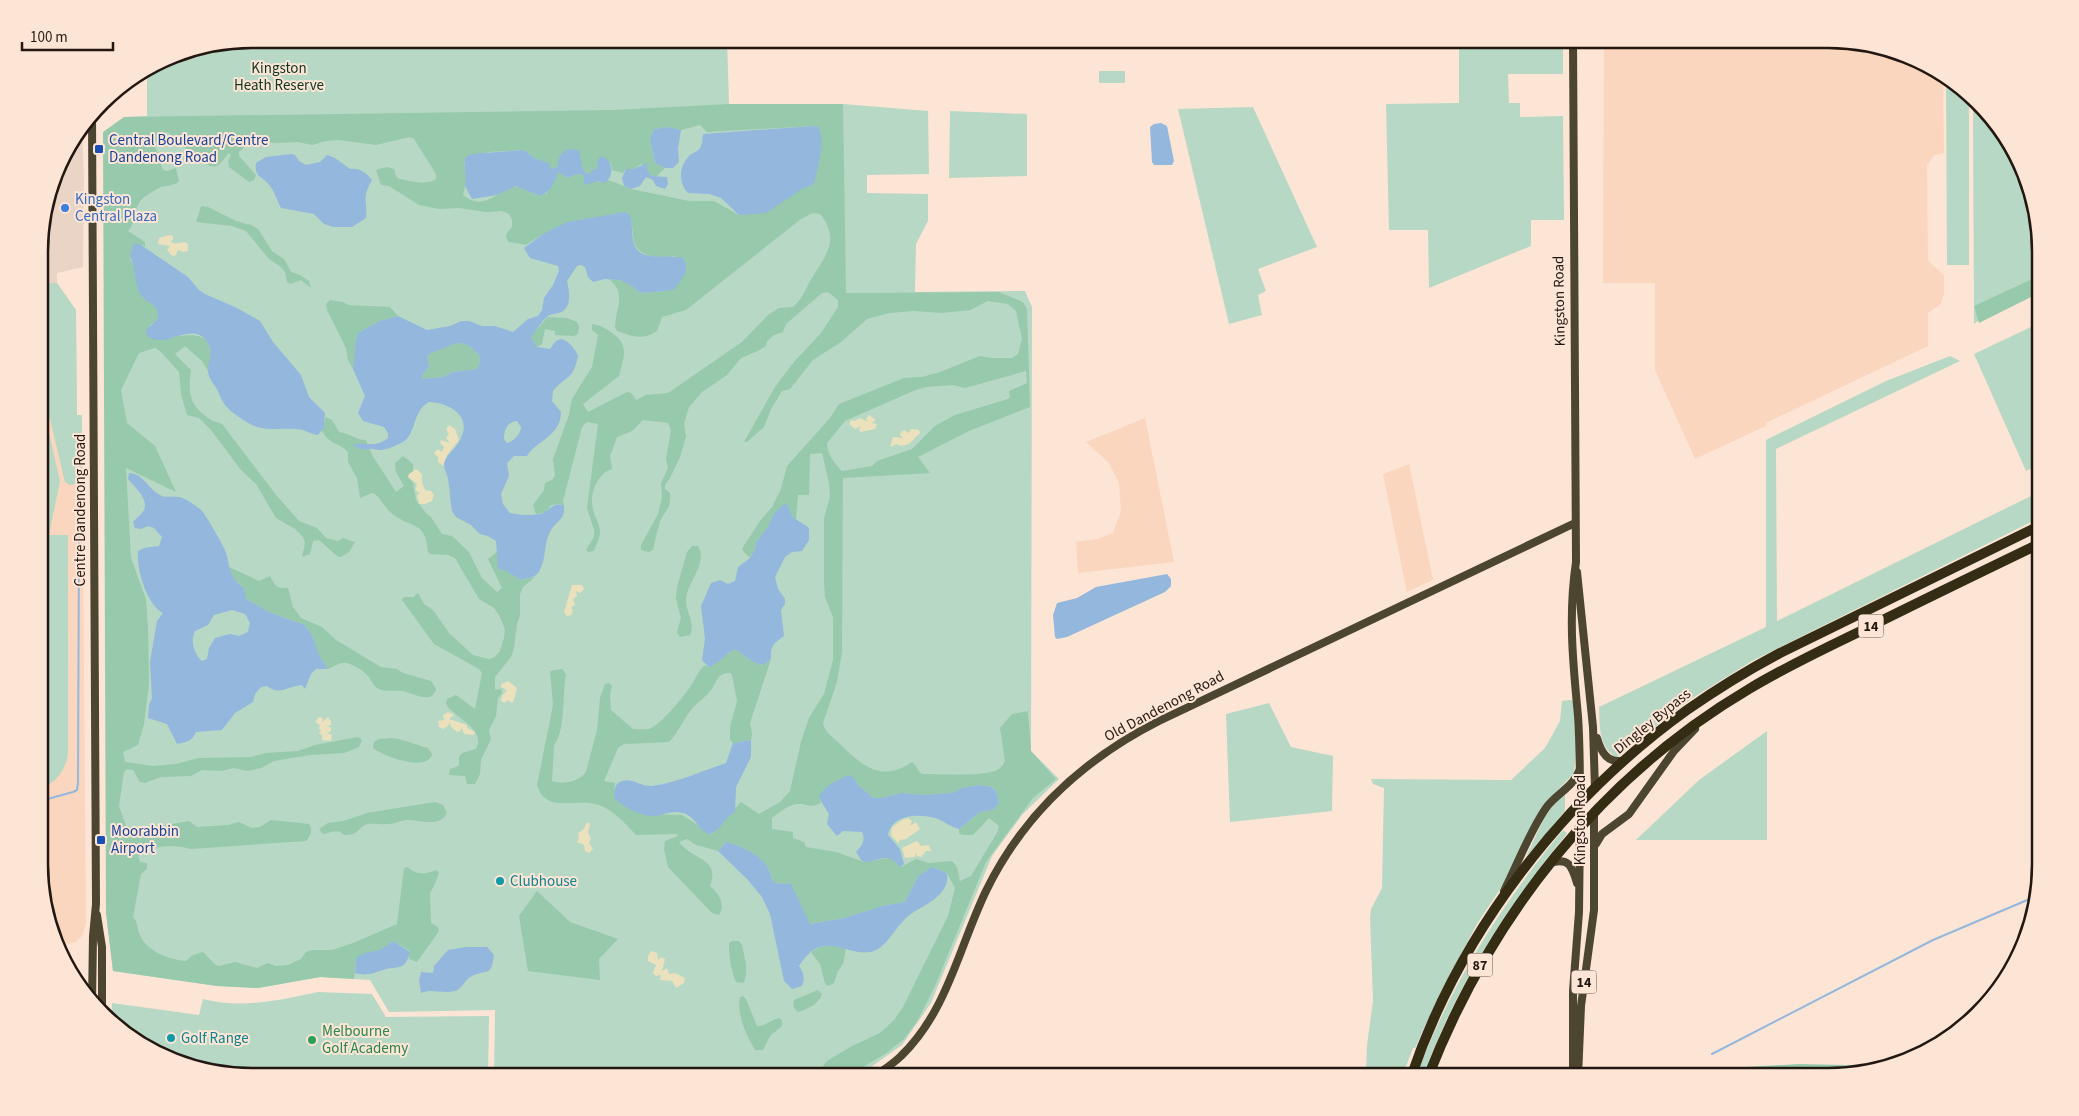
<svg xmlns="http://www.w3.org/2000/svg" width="2079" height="1116" viewBox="0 0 2079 1116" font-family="'Source Sans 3',sans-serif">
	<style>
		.commercial { fill: #e9d4c6 }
		.built { fill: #fad6be }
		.green { fill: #b7d8c4 }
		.forest { fill: #97c9ac; fill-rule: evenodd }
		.sand { fill: #ebe1bc }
		.water { fill: #94b7dd; fill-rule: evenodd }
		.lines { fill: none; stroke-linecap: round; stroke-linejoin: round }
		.stream { stroke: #94b7dd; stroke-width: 2 }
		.major { stroke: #4c4630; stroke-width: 8 }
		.highway { stroke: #342d13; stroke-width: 10 }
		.transit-dot { fill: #1a4fb4; stroke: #fde5d6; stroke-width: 2 }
		.shop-dot { fill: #3f7fe0; stroke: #fde5d6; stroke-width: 2 }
		.culture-dot { fill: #0f9aa8; stroke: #fde5d6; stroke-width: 2 }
		.leisure-dot { fill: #2e9e5b; stroke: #fde5d6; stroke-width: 2 }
		.labels { text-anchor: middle; stroke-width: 4; stroke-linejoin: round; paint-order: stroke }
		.shield { fill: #fde5d6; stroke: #64564c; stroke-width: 1 }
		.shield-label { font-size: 14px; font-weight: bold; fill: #221811 }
		.park-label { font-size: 15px; fill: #0c3622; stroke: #fde5d6 }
		.transit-label { font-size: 15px; fill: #164399; stroke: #fde5d6; text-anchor: start }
		.shop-label { font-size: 15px; fill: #366cbe; stroke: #fde5d6; text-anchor: start }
		.street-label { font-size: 15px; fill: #221811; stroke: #fde5d6 }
		.culture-label { font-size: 15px; fill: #0d838f; stroke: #fde5d6; text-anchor: start }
		.leisure-label { font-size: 15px; fill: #27864d; stroke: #fde5d6; text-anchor: start }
		.rim { fill: none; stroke: #221811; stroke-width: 2.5 }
	</style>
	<rect width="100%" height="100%" fill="#fde5d6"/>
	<!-- commercial -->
	<path class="commercial" d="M82 130 84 178 83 267 57 273V283H39V237L61 157Z"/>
	<!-- built -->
	<g class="built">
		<path d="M1604 39H1827L1922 61 1943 75 1944 153 1934 155 1927 166 1928 261 1944 275V294L1941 304 1928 313V346L1766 423V426L1695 459 1655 370V283H1603Z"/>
		<path d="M39 283H57L76 310 77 415H82L86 924 82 936 76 942 61 946 41 892Z"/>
		<path d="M1145 418 1174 562 1078 573 1076 542 1097 539 1113 533 1121 511 1119 483 1109 463 1086 442Z"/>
		<path d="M1409 464 1433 580 1407 592 1383 474Z"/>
	</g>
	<!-- green -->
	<g class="green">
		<path d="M252 39H727L729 104H843L928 111 929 174 867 175V193L928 194V221L916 244 915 292 1025 291 1032 307 1031 751 1059 779 1022 815 992 856 931 1003 902 1045 861 1074 855 1077H494L495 1010 389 1012 370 980 320 977 258 988 217 986 113 971 106 913 124 117 147 116V70L170 55Z"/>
		<path d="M1459 39H1486V46H1508L1509 39H1563V74H1508L1509 103H1520V117L1563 116 1564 220H1531V246L1429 288 1428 230H1389L1386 104 1459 103Z"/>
		<rect x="1099" y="71" width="26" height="12"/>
		<path d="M1946 77 1969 93V265H1947Z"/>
		<path d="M1973 98 2004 133 2038 224 2039 276 1974 324Z"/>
		<path d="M1253 107 1317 247 1258 269 1266 291 1258 295 1262 315 1229 324 1178 109Z"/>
		<path d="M950 111 1027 114V176L949 178Z"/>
		<path d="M39 283H57L76 310 77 415H82V479L75 484 70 485 65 482 50 419 40 401Z"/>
		<path d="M2039 323V465L2026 471 1974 354Z"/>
		<path d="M1950 356 1960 361 1776 449 1777 621 2039 492V518L1752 661 1691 699 1629 747 1620 756 1615 757C1598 744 1600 726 1599 707L1766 627V440L1886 381Z"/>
		<path d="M40 412 49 433 60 481 49 535H68V755C65 770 56 784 40 788Z"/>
		<path d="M1569 700 1573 701 1576 747 1574 773 1554 794 1510 874 1477 924 1442 989 1415 1048H1413L1402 1077H1366L1367 1045 1373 1001 1370 917 1371 909 1382 888 1384 788 1373 784 1371 779 1511 780 1545 748 1560 721 1562 701Z"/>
		<path d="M1269 703 1291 747 1333 756 1332 811 1230 822 1226 714Z"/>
		<path d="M1767 731V840H1636L1699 780Z"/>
		<path d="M1565 791V811L1526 857 1545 816Z"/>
		<path d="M1563 830 1567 833 1565 836C1505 909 1455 988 1423 1077H1416C1450 985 1501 905 1563 830Z"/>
		<path d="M318 992 372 994 386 1017 489 1016 488 1077H252L157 1055 111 1024 112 1003 199 1015 203 999C242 1009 280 1000 318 992Z"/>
	</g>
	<!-- forest -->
	<g class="forest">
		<path d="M729 104H843L846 293 999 292 1023 302 1027 309 1030 407 969 431 918 457 930 473 843 478 842 652 837 682 823 723C825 733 833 737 840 744 862 766 882 783 912 762 917 765 917 771 922 774 940 774 983 777 997 770 1001 768 1003 765 1005 761L1000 728 1012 714 1028 711 1031 751 1056 779 1033 798 986 862 935 986 918 1020 904 1039 885 1054 846 1077H815L827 1061 852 1046 880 1033 894 1020 903 1007 948 916 955 888 947 873 932 867 918 876 905 902 882 906 844 918 809 924 791 884 774 883C771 878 771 873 768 868 760 855 741 846 726 842L718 851 696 845 687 839 679 842C692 860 721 858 710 886 719 894 726 904 719 915L712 913 668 867 664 849 665 841 678 836 677 834 636 835C626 824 613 810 599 805 577 797 546 815 537 785L553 705 550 671 562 669 566 674C562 694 566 730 554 745L552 781C562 785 579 782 586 772L597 730 600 698 605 684 609 683 612 686 610 696 611 710 633 729C638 729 644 730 649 729 660 726 686 694 692 684 697 676 698 671 705 665L709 667C719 662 725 654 735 649L753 662 762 665 771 659 750 723 752 734 751 740 733 743 730 740V727L737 701 732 675 730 673C718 672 717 681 711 690 706 697 697 702 691 710 683 720 678 733 669 742L624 744 618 748 604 781 615 783 614 791 643 814 682 815 712 834 741 802 759 814 780 802 790 791 801 742 809 718 824 694 833 660V617L825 597 824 581V518L830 497 829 483 822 453 810 454 809 495H798L796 520 789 512 788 504 773 515 768 527 756 542 755 549 750 558 742 550 743 547 760 521 772 507 781 489 787 466 830 418 839 404 904 378 922 377 940 372 980 356 992 358H1012L1018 354 1022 339 1016 311 1008 304 988 301 970 310 942 313 913 311 889 313 867 319 841 342 813 360 790 389 782 391 771 409 764 427 747 442H744L775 387 793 363 821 333 838 307V300L828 292 822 293 786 324 783 332 774 335 767 341 766 346 758 351 741 358 727 375 702 392 689 407 684 424 686 436 680 457 670 478 665 485V489L670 493C671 511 665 509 660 522 657 531 655 541 653 550L649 552 641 550V545L658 514 662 498 661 483 668 468 666 459 671 430 668 423 643 420 632 431 617 437 610 456 612 469C597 474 589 494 593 509 594 516 600 524 600 532 600 538 596 545 594 551L588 552 586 550 594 537V530L587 508 598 424 587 422 582 427 563 501 564 506 560 504 551 505 546 512 536 514 533 505 544 490 545 483 552 480 555 476 553 459 569 415 572 399 592 367 598 335 592 330V324C600 325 605 328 611 332 630 345 624 356 619 376L583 404 588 412 627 392 631 393 636 400 646 395 668 393 742 342 768 315 779 308 793 307C803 298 804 292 810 281 824 258 842 240 820 214L813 213 801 219 686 310 662 317 657 331C643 341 631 336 617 331L615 327C616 307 627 294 609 279L625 281 640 293 667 291 676 256C663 258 639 259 634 242 632 234 633 224 630 215 618 213 611 215 599 217 569 221 551 228 526 245L509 242 506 238 507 233 512 227V220L509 214 502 211 486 212 459 208 439 209 419 205 389 186 381 185 376 170 387 167 394 169 397 178C408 181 428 186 436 179V174L414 139 410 137 376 145 339 140 326 141 312 145 298 142 276 143 255 141 249 143 239 152V156L256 175 254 180 249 182 229 167 228 161 231 155 229 153C225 157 222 162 218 165 207 174 179 140 167 132L154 143 163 170 167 171 176 168 179 181C175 186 168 185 161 187 156 189 149 194 144 197 132 207 138 221 128 231L145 242V247L143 245 130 258 135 268 142 297 158 308V318L149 326 159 340C188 334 221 326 208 371L202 361 185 346 175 354 191 370C188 395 189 405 211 420 214 422 218 422 222 424L277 496 299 521 317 528 326 538 338 541 343 538 355 542 349 552 341 557 337 556 319 540 313 541 310 554 302 557 305 543 303 537 295 529 276 518 256 484 241 470 211 430 199 418 187 415 181 394 179 372 160 351 155 348 139 353 121 390 127 423 155 446 176 492 126 468 131 558 146 599 148 627 149 684 144 724 138 745 123 752 125 762 153 766 176 764 199 758 251 757 266 753 298 751 315 745 358 737 362 740 359 747 344 753 310 755 274 761 261 768 248 771 233 768 222 771 202 770 191 776 161 777 145 783 140 782 133 770 127 769 124 772 119 806 126 826 146 829 189 821 197 827 228 825 239 822 252 828 260 827 271 820 309 824C313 831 311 835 306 841L191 849C172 844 155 845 138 856L140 862 147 863V869L141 874 133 917C138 922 137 929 140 935 146 951 170 960 186 961L193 955 203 952 216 965 219 966 235 962 257 968 268 963 276 966 288 965 301 959 306 952 312 950H332L353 943 397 924 404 868 407 867C418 875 423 875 436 870L439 873 434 886 430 893 431 923 438 927 439 931 417 962 409 959 410 951 393 941 380 950 356 958 354 979 320 977 258 988 217 986 113 971 106 913 103 132 124 117 613 110ZM700 125 707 132 814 126V184L739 215 714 201H689L631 189 609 180 605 182 584 180V175L577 174 568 178 558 172 547 193 540 196C531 194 523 185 514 187 498 189 485 213 463 195L467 179 464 162 488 152 524 150 534 158 548 163 550 170 558 167 579 151 582 167 585 173 590 174 611 163 612 170 623 173 626 169H634L641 164 652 176 656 177 665 168 655 163 650 138 654 129 669 127 681 130ZM1026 371 1027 383 1009 391 1010 397 1008 399 955 415 935 426 912 449 877 461 872 466 842 471C834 463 827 454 827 443L845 421 913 391 926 387 953 385 965 388ZM854 778 858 785 873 798H881L902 793 923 795 952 793 962 788 980 785 993 787 996 791 999 803 993 810 980 812 959 829V833L962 835H973L989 818 999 826 998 831 971 876 960 881C958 874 959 865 951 861L929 863 916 859 901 867 895 861 888 858 864 862 836 852 806 847 804 842 793 838V832L772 829V818C778 813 788 805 797 804 808 803 809 809 821 803L819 798Z"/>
		<path d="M201 206 208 207 236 221 251 225 258 229 272 251 284 259 291 272 300 275 309 281 311 288 301 280 290 284 287 282 285 272 281 267 269 259 246 231 232 226 196 222Z"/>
		<path d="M2039 276V293L1979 323 1974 306Z"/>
		<path d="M330 300 343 302 348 305 390 307 398 316 380 321 358 333 353 369 348 360 346 348 327 310 326 304Z"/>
		<path d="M548 317 567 318 577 322 579 326 578 334 574 336 555 335V331L545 329 542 344 537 347 531 338 536 330Z"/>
		<path d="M462 343 471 347 480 356 479 366 477 369 453 372 443 377 422 379V375L429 367 427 358 429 354 454 344Z"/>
		<path d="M326 417 332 420 339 432C350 433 355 440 366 440L372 455 396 492 404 486 396 472 395 463 403 456 413 464V471L408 477 413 483 416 500 426 513 431 517 442 534 452 536 469 552 482 578 497 592 502 588 488 559 498 551V569L506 571 521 580 535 577 523 587 520 594V615L517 624 514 648 511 657 495 677V690L501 689 502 693 498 698 496 716 489 730 491 739 481 760 480 774 475 784H467L465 776 449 775 450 769 459 766V757L462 753 476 749C487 729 454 718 446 704L447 699 456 695 475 709 482 673 479 669 434 644 402 600 404 597H414L417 593 419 594 424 604 433 610 449 633 473 655 489 659 495 657 500 651 504 638 505 629 499 615 494 608 479 599 455 558 448 555 430 554 428 552C425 520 414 530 394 515 386 510 382 500 375 494L372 493 360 498 357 478 348 462V452C339 442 331 446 322 431Z"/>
		<path d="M692 546H698C709 564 685 584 686 601 686 612 696 624 690 635L680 637 677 632 681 618 676 599 677 587 687 552Z"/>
		<path d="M227 566 259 581 270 576C276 587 276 588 288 588L293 607 301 618 322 627 336 640 381 667 397 669 403 673 431 681 436 689C432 705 413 693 402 691 395 690 386 692 379 689 373 687 371 679 367 675 363 670 352 664 346 663 340 662 334 667 328 669L318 654 312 635 305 625 271 613 246 599 244 588 233 578Z"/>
		<path d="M391 738C404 739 415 745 428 748L432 754C428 773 383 756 373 748L374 742 379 739Z"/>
		<path d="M435 802 443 805 447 813C439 828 421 820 407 820 401 820 395 824 388 824 382 825 375 823 368 824 357 827 361 835 344 835 338 828 331 833 323 834L319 829 328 823 343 821 367 813Z"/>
		<path d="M537 891 570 922 618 939 599 959 600 980 528 971 519 916Z"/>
		<path d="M732 941H739L742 945C744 955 750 974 743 983L736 982C731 971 729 955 729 943Z"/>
		<path d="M835 945 846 948 843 964 838 971 834 983 828 986 825 983 820 964 811 952 820 947Z"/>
		<path d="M818 990 822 994C819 1004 808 1009 798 1012 793 1008 793 1006 794 1000Z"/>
		<path d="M743 996 746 999 757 1026C765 1027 771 1019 780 1018L782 1021V1026L770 1036 763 1050H755C747 1036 736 1014 740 997Z"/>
		<path d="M1799 1064 1896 1066 1841 1077H1682L1695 1070Z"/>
	</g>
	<!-- sand -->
	<g class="sand">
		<path d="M169 235 173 236V240L170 241C174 245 179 243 184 242L188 244V251L184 252 178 250 175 256 171 255 167 250 170 246 158 244 159 238Z"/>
		<path d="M869 415 876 420 872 423 877 424 875 429 860 432 859 429 861 426 855 429 849 424 851 420 855 421 860 418 868 422 866 419Z"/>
		<path d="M449 425 455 429 459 440 447 455 443 466 438 462V457L434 453 438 449 442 452 444 447 440 443 441 440 450 443 446 438 449 434 446 429Z"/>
		<path d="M911 429 919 430 920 433 909 444 901 446 897 444 890 447 893 437 903 438 900 435 901 432 904 430 909 433Z"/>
		<path d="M416 469 422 474V482L425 490 431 491 434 495 432 501 425 504H419L417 495 420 493 415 490 417 484 408 477 409 474Z"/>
		<path d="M572 585H582L584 589 580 593 576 591 577 596 573 599 575 605 571 607 573 611 571 615 567 616 564 612Z"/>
		<path d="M508 681 517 688 513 703 507 700 505 703 501 701 502 696 507 690 501 687V684Z"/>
		<path d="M448 712 454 715 449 719 467 725V728L475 732 474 735 464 734 462 728 460 731 457 732 451 727 450 722 448 726 443 729 439 727 438 721 444 720 443 715Z"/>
		<path d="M319 717 323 718 322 722 328 717 331 721V725L327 726 331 728V731L327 733 332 735 331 741 322 740V735L319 733 321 731 319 729 320 725 315 722Z"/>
		<path d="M908 818 912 821 910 826 916 822 920 829 906 839 900 840 898 843 891 835 892 827 902 820Z"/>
		<path d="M587 822 590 824 588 833 591 838 589 843 593 849 589 853 585 851 584 845 577 842 579 839 578 833 583 830Z"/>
		<path d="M917 841 921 846 929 845 931 851H926L921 857 917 856 916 853 915 857 905 858 902 848Z"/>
		<path d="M651 951 657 953 658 960 661 957 665 959 662 971 667 968 669 974 675 973 685 978 684 983 676 988 672 981 660 980 661 975 656 976 653 973 656 965 648 961V956Z"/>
	</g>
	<!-- water -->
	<g class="water">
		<path d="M1161 123 1167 126 1174 161 1172 165H1154L1152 162 1150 127 1154 124Z"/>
		<path d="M814 126 818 127C826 139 817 170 814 184L802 189 766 213 739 215 721 198 709 194 688 193C678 182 679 167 689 156 693 152 699 152 701 146 703 142 702 138 703 134Z"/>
		<path d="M669 127 681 130 678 148 679 162 673 168H665L655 163 650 138 654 129Z"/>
		<path d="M569 149 579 150 582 167 585 173 590 174 592 170 598 168 597 161 601 156C613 160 615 175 605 183L598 181 584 185V175L577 174 568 178 558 172C554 184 552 191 540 196L516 186 497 195 472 199 465 186C468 176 462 166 466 157L472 154 524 150 534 158 549 163 551 169 558 167C558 157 560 153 569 149Z"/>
		<path d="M291 154 295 155 299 161 306 165 320 162 327 155 335 158 350 169C360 168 366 173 372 180 361 199 368 200 366 218L352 227H333L324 224 314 214 281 208C277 201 275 192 270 186 264 176 254 179 256 163L266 157Z"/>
		<path d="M647 163V170L652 176 667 177 668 184 665 189 656 186 653 180 646 177 640 186 631 189 624 186 622 178 626 169H634Z"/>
		<path d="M625 212 630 215C633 224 631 235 634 244 641 263 668 254 683 258L686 264V272L675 289 667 291 640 293 629 284 620 280 605 279 593 282 588 277 585 267 581 265 577 266 567 281C569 290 572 305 563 311 559 314 553 313 548 316 541 322 536 330 531 338L537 347 550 349C552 347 553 344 555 342 564 333 575 349 578 356 573 381 566 375 553 391L552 401 561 412C561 436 537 440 527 456H514L507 463 509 476 501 494 503 504 510 513C519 515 530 516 539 514 550 513 552 500 564 506 566 520 555 521 550 532 543 545 547 561 538 573 534 578 527 578 521 580L506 571 498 569 496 541 488 536 480 534 471 525 456 517 452 511C450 500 450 490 448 479 447 474 444 469 444 464 446 455 455 449 459 442 474 417 451 403 429 402 411 412 417 436 401 443 396 446 387 449 382 450 375 450 370 447 363 450L352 445C366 441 374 449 388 438V433L384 427 363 421 358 413 365 396 353 369 356 342 358 333 380 321 398 316 427 330 450 326 461 321H469L482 326H495L513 332 528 319 538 316 542 310 544 298 553 285 559 271 558 266 530 258 524 248 543 234 567 222ZM462 343 471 347 480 356 479 366 477 369 453 372 443 377 422 379V375L429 367 427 358 429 354 454 344ZM517 421 521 427C521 434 513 442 507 443L504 439C504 430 507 422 517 421Z"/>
		<path d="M138 243 188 277 199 290 205 294 237 308 260 321 273 342 301 375 309 397 325 413 324 428 318 435C310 434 305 429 296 429 272 428 260 433 239 417 227 409 223 404 218 391 215 385 208 378 208 371 208 359 216 350 204 338 189 323 162 351 147 335L146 330 158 318C159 302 147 305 140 294 134 283 136 268 130 256L133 245Z"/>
		<path d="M129 473C143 473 148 489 160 495 166 499 172 495 179 497 185 498 197 506 202 511 206 515 221 542 224 548 232 566 225 573 244 588L246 599 271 613 305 625 312 635 319 655 328 669H316L311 674 305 689 302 685C288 686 280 696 267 686L261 687 255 694 253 702 235 713 222 730 196 732C192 741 187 742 177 744L167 724 148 718 149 705 152 698 150 662 157 621 163 613C147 605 136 569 138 551L144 548 159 546 162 537 154 528 148 526 141 529 135 528 133 522C136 518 141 515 144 510 149 499 134 486 128 479ZM232 610 245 614 250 623 248 632 239 636 230 634 215 638 209 648 207 659 202 661C194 654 190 640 195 631L208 625 214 615Z"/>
		<path d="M788 504C791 521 798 519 809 528V540L802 551 792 552 785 557 775 577 778 589 785 599V604L781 610 784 636C774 643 770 646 771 659L763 665 753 662 735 649C725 654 720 663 709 667L702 660 705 639 701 606 711 583 720 580 728 584 735 581 738 567 750 558 755 549 756 542 768 527 773 515 783 505Z"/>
		<path d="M1167 574 1171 579V586L1165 592 1067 637 1057 639 1055 637 1053 615 1057 603 1077 598 1096 587Z"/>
		<path d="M751 740V757L736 787 735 812C723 818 721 831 709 834 698 830 696 817 683 813 674 810 665 814 656 816 641 817 625 808 614 798 614 793 614 787 618 783 629 775 640 787 652 786 676 783 702 771 726 763L733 743Z"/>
		<path d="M849 775 854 778 858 785 873 798H881L902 793 923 795 952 793 962 788 980 785 992 787 996 791 999 803 993 810 980 812 959 829C951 827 945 822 938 819 920 813 892 814 888 835L900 849 904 864 900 867C887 851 881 861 864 862L861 860 856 852C862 846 866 840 862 832L843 831 837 836 827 824 829 814 819 798C823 786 838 780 849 775Z"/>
		<path d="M726 842C741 846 760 854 768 868 771 873 771 878 774 883L791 884 810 924 844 918 882 906 905 902 918 876 932 867 947 873C948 882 946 887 940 894 931 904 916 909 906 918 896 927 889 942 878 949 852 964 825 923 799 966 804 973 805 978 802 986L792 989 784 981 770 914 762 897 747 879 718 851Z"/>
		<path d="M393 941 410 952C405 972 398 965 383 970 371 974 367 976 355 973L356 958 365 953 380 950Z"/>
		<path d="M466 947H487L494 955C491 977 488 969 472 976 465 979 462 989 455 991 442 994 432 988 421 993L419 980 421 972 433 973 434 966 448 950Z"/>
	</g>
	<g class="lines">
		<!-- stream -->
		<g class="stream">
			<path d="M40 432 48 437"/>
			<path d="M40 801 73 792 77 790 78 783 79 537"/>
			<path d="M1712 1054 1933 940 2032 898"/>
			<path d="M1667 1077 1669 1076"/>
		</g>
		<!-- major -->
		<g class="major">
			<path d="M1573 39 1576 562C1568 616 1573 663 1578 716 1580 745 1580 775 1580 805"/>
			<path d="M92 116 96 904 93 936 92 1003"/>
			<path d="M1577 572 1593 727 1595 789"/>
			<path d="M1597 738C1601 752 1608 765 1625 760"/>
			<path d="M1596 844 1602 834 1629 814 1674 751 1695 729"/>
			<path d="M1550 863C1569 857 1572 866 1577 883"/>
			<path d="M1504 891C1517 865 1530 831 1546 808 1555 795 1574 786 1579 771"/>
			<path d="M97 915 102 947V1014"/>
			<path d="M1573 1067V991L1579 912 1580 827"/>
			<path d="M874 1077C883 1070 893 1064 901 1056 947 1012 959 947 986 891 1023 815 1084 759 1159 721L1575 523"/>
			<path d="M1578 1077 1581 1006 1594 910V812"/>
		</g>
		<!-- highway -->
		<g class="highway">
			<path d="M1411 1077C1460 932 1563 799 1687 710 1717 689 1748 670 1780 653L2039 526"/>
			<path d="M1428 1077C1490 917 1600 777 1749 689 1787 666 1826 648 1865 629 1923 600 1981 572 2039 544"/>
		</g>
	</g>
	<!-- markers -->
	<g class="transit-dot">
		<rect x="94" y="144" width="10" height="10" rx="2.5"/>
		<rect x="96" y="835" width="10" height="10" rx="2.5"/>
	</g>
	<circle class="shop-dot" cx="65" cy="208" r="5"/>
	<g class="culture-dot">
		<circle cx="500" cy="881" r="5"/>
		<circle cx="171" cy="1038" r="5"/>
	</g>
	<circle class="leisure-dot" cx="312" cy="1040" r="5"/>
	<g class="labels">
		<!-- shield labels -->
		<g class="shield">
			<rect x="1858.5" y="614.5" width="25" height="23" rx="4"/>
			<rect x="1467.5" y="953.5" width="25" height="23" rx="4"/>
			<rect x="1571.5" y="970.5" width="25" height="23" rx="4"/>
		</g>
		<g class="shield-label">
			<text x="1871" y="631">14</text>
			<text x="1480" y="970">87</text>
			<text x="1584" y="987">14</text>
		</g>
		<!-- park labels -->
		<g class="park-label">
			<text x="279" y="73">Kingston<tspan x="279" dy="17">Heath Reserve</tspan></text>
		</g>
		<!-- transit labels -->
		<g class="transit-label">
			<text x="109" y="145">Central Boulevard/Centre<tspan x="109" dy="17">Dandenong Road</tspan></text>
			<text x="111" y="836">Moorabbin<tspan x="111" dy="17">Airport</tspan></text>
		</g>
		<!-- shop labels -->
		<g class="shop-label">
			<text x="75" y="204">Kingston<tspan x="75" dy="17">Central Plaza</tspan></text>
		</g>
		<!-- street labels -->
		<g class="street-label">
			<text transform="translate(1559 301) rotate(-91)" y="5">Kingston Road</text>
			<text transform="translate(80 510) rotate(-90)" y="5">Centre Dandenong Road</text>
			<text transform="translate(1164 706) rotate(-28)" y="5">Old Dandenong Road</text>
			<text transform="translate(1652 721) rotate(-39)" y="5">Dingley Bypass</text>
			<text transform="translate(1580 820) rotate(-90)" y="5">Kingston Road</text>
		</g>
		<!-- culture labels -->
		<g class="culture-label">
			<text x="510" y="886">Clubhouse</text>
			<text x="181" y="1043">Golf Range</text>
		</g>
		<!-- leisure labels -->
		<g class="leisure-label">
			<text x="322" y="1036">Melbourne<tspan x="322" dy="17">Golf Academy</tspan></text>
		</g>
	</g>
	<!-- crop -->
	<path d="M0 0H2079V1116H0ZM252 48H1828A204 204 0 0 1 2032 252V864A204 204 0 0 1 1828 1068H252A204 204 0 0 1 48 864V252A204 204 0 0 1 252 48Z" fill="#fde5d6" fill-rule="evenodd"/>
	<path class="rim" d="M252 48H1828A204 204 0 0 1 2032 252V864A204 204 0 0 1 1828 1068H252A204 204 0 0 1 48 864V252A204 204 0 0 1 252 48Z"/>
	<!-- scale -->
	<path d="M22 42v8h91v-8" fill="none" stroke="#221811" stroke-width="2.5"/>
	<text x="30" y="42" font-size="15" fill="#221811" stroke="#fde5d6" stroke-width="4" paint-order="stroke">100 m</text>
</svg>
